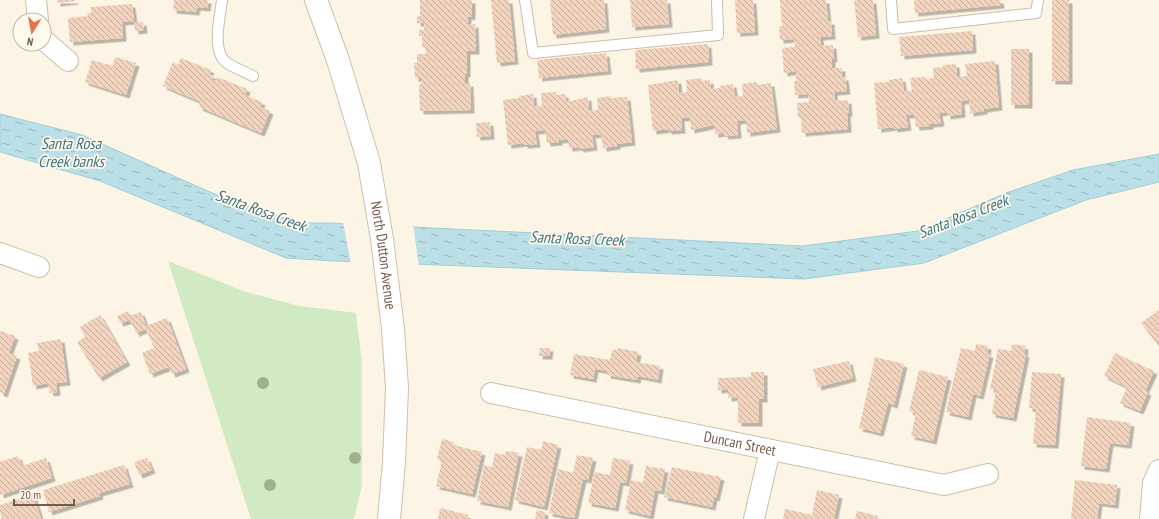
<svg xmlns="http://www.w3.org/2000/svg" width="1159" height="519" viewBox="0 0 1159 519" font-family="'PT Sans Narrow',sans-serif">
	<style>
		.green { fill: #d2eac4 }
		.water { fill: url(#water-ripples); stroke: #a0ced8 }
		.pier { fill: #fcf4e5 }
		.building { fill: url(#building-back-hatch); filter: url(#shadow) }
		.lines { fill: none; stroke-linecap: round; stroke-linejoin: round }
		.lane-casing { stroke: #cebcac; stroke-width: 12 }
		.street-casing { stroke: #cebcac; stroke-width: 22 }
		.secondary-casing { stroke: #d3beac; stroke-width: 24 }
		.lane { stroke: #fff; stroke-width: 10 }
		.street { stroke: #fff; stroke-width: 20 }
		.secondary { stroke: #fff; stroke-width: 22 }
		.tree { fill: #9eb18b }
		.labels { text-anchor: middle; stroke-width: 3.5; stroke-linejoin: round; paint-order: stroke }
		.street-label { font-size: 15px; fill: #765b4a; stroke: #fff8ec }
		.water-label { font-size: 16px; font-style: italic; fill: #417682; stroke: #fff8ec }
	</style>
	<defs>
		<pattern id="water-ripples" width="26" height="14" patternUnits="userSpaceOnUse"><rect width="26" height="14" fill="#badfe6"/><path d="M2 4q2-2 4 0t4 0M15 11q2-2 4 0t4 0" fill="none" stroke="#9cb8bc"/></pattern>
		<pattern id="building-back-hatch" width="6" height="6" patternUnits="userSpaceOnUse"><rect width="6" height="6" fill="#f2d3bd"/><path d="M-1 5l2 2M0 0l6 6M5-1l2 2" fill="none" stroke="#c9ae9c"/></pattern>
		<filter id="shadow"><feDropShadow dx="3.5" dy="3.5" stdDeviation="0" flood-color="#0004"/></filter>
	</defs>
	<rect width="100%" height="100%" fill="#fcf4e5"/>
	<!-- green -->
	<path class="green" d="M168 261 246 292 299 306 356 313 362 364V485L354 519H251Z"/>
	<!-- water -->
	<path class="water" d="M0 114 82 135 219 196 258 210 301 223H330L803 246 918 231 1006 193 1073 170 1159 154V182L1086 200 924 263 804 279 334 261 286 258 100 181 0 152Z"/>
	<!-- pier -->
	<path class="pier" d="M343 222 413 225 419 266 351 264Z"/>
	<!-- building -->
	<g class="building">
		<path d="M57 0H75V1L57 3Z"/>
		<path d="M174 0H208L207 8 197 7 196 12 173 10Z"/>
		<path d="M420 0H472V16L468 17V25L475 24 476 51H467V74H465V84L470 83 471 110 420 111 419 85 421 84V78H415L414 63H417V54H426L425 47H422V36H419V30H424V23H417V17L420 16Z"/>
		<path d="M491 0H509L515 61 497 63Z"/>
		<path d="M550 0H604L606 29 553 35Z"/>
		<path d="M630 0H667L669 24 632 27Z"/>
		<path d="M735 0H753L755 32 737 33Z"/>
		<path d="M780 0H826L828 21H831L832 36 820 37 821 46 833 45 834 59H832V68H842V77H845L847 91 834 92 835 101 848 100 849 113H847L848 129 802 133 801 118 798 117 797 103 809 102 808 94 795 95 794 81H796V71L784 73 782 48 795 47 794 39 780 40 779 26H782Z"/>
		<path d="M854 0H873L876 35 858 37Z"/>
		<path d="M914 0H1000L1001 5 915 13Z"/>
		<rect x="1052" y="0" width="17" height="81"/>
		<path d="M132 4 134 21 122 22 123 38 70 42 68 18 88 16 87 13H91V7Z"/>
		<path d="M143 22 144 30 135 31 134 23Z"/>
		<path d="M972 31 973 50 901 56 899 37Z"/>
		<path d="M708 44 709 62 636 69 635 50Z"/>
		<rect x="1011" y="49" width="18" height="56"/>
		<path d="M606 53 608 71 539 78 537 60Z"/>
		<path d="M115 57 136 63 126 95 85 82 92 60 113 66Z"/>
		<path d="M181 58 211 70 209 74 213 76 212 80 216 81 217 77 247 89 245 95 262 102 260 107 270 111 261 133 199 107 201 102 163 86 173 62 178 65Z"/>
		<path d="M995 61 999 107 984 109V111L970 113 969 100 961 101 962 114 947 116V112L939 113 941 123 930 124V126L916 127 914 115H906L908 127 894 129V127L878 129 874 83 889 82V80L902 78 904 91H912L910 78 925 77V79L934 78 933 68 943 67V65L956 64 957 77 967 76 965 64Z"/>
		<path d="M702 78V81L710 80 711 89 720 88V86L733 84 735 97 743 96 742 84 756 82 757 85 771 83 777 129 747 133 746 120 737 121 738 135 725 136 724 133 715 134 714 125 691 130 690 117 681 118 682 130 668 131V129L653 131 648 85 678 80 679 93 687 92 686 80Z"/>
		<path d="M556 92V95L565 94 566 102 588 97 589 111 598 110 597 98 611 96V98L627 97 632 142 617 144V146L603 148 601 134 592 135 594 147 580 149 579 147 569 148 568 139 559 140V142L547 143 545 130 535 131 537 144 524 145V143L508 145 503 100 519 98V96L533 94 534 107 542 106 541 93Z"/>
		<path d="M490 122 491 136 477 137 476 123Z"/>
		<path d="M1159 310V341L1156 343 1141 323Z"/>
		<path d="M128 311 130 316 141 312 146 326 167 318 186 369 172 374 169 367 150 374 142 353 154 348 146 329 136 333 130 320 120 323 117 316Z"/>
		<path d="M100 315 127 362 99 378 77 342 85 337 80 327Z"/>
		<path d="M0 331 15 336 9 353 17 356 4 394 0 392Z"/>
		<path d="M61 339 67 382 56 383 57 392 50 393 48 383 33 386 28 353 39 351 37 343Z"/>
		<path d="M976 344 988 346 987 354H990L980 396 973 394 968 417 946 412 961 348 975 351Z"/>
		<path d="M1012 344 1025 346 1024 354H1026L1013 418 992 414 996 390 990 389 998 349 1011 351Z"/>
		<path d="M540 348H550L549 356H539Z"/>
		<path d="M618 348 638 352 636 362 660 366 658 380 638 376 637 380 607 375 608 371 595 369 593 379 570 375 574 354 610 360 612 350H617Z"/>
		<path d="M1115 353 1154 371 1145 391 1148 392 1140 411 1120 403 1127 387 1104 376Z"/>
		<path d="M875 357 904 364 894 405 888 403 880 433 859 428Z"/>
		<path d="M849 361 853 378 818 387 813 369Z"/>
		<path d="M919 370 948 377 933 441 911 436 916 413 909 411Z"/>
		<path d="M751 372H764V399H759V423H738V397L728 398V389L718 390V378L751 377Z"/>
		<path d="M1032 372 1061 374 1055 445 1033 444 1036 409 1029 408Z"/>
		<path d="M1087 417 1131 423 1128 445 1110 443 1106 469 1081 466Z"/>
		<path d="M442 439 454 442 453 445 482 452 472 494 436 486 442 461 437 459Z"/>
		<path d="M543 441 558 445 544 507 515 500 527 447 541 450Z"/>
		<path d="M506 451 519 453 508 507 477 501 484 465 492 467 495 453 505 455Z"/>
		<path d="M577 455 593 458 588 480 583 479 574 518 549 513 558 469 573 473Z"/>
		<path d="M18 456 22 466 46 458 52 478 0 495V462Z"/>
		<path d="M147 458 152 470 139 475 134 462Z"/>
		<path d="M613 458 630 461 626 483 620 482 615 508 588 503 595 472 610 475Z"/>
		<path d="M124 465 130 484 99 493 100 496 49 512 43 490Z"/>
		<path d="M646 466 665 469 661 491 655 490 650 516 625 510 631 480 643 483Z"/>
		<path d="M672 467 721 477 716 498 714 497 712 507 664 497Z"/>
		<path d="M1075 480 1117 485 1115 505 1099 503 1097 519H1071Z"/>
		<path d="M817 490 839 495 834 519H783L785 509 812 515Z"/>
		<path d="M33 494 41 519H2L0 512V505Z"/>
		<path d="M440 508 468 515 467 519H438Z"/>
		<path d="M537 510 545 512 544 519H535Z"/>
		<path d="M857 511 878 516 877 519H855Z"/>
	</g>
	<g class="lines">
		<!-- lane casing -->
		<g class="lane-casing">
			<g id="lane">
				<path d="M222 0C220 17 211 52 227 63 235 68 245 72 253 76"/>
				<path d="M525 0 533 53 718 35 717 0"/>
				<path d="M891 0 893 29 1036 13 1038 0"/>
			</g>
		</g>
		<!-- street casing -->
		<g class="street-casing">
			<g id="street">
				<path d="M36 0 38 20"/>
				<path d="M44 40 68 61"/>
				<path d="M0 253 39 267"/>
				<path id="s1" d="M491 393 944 485 988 474"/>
				<path d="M754 519 770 450"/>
				<path d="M1150 519 1153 483 1159 470"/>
			</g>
		</g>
		<!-- secondary casing -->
		<g class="secondary-casing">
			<g id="secondary">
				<path id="s2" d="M316 0 338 60 369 163 382 239 393 329 397 388 394 462 389 519"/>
			</g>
		</g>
		<!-- lane -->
		<use href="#lane" class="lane"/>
		<!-- street -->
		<use href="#street" class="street"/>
		<!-- secondary -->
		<use href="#secondary" class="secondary"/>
	</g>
	<!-- trees -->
	<g class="tree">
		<circle cx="263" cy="383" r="6"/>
		<circle cx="355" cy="458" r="6"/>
		<circle cx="270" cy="485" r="6"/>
	</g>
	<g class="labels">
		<!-- street labels -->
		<g class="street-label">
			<text dy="5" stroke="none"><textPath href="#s2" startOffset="265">North Dutton Avenue</textPath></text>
			<text dy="5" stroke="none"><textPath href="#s1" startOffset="254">Duncan Street</textPath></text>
		</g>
		<!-- water labels -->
		<g class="water-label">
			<text x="71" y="149">Santa Rosa<tspan x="71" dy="18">Creek banks</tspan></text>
			<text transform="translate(261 210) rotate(20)" y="6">Santa Rosa Creek</text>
			<text transform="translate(963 216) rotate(-21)" y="6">Santa Rosa Creek</text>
			<text transform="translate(577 238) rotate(2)" y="6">Santa Rosa Creek</text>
		</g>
	</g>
	<!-- north arrow -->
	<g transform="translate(32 32) rotate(191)"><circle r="19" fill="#fff8ec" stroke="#c8b9ab"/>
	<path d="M0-3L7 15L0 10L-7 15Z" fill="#e6714b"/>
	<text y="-6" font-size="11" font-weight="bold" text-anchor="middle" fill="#765b4a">N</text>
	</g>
	<!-- scale -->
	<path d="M14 499v6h60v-6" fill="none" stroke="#765b4a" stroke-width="2"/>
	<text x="20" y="499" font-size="12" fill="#765b4a" stroke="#fff8ec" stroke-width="3" paint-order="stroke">20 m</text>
</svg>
